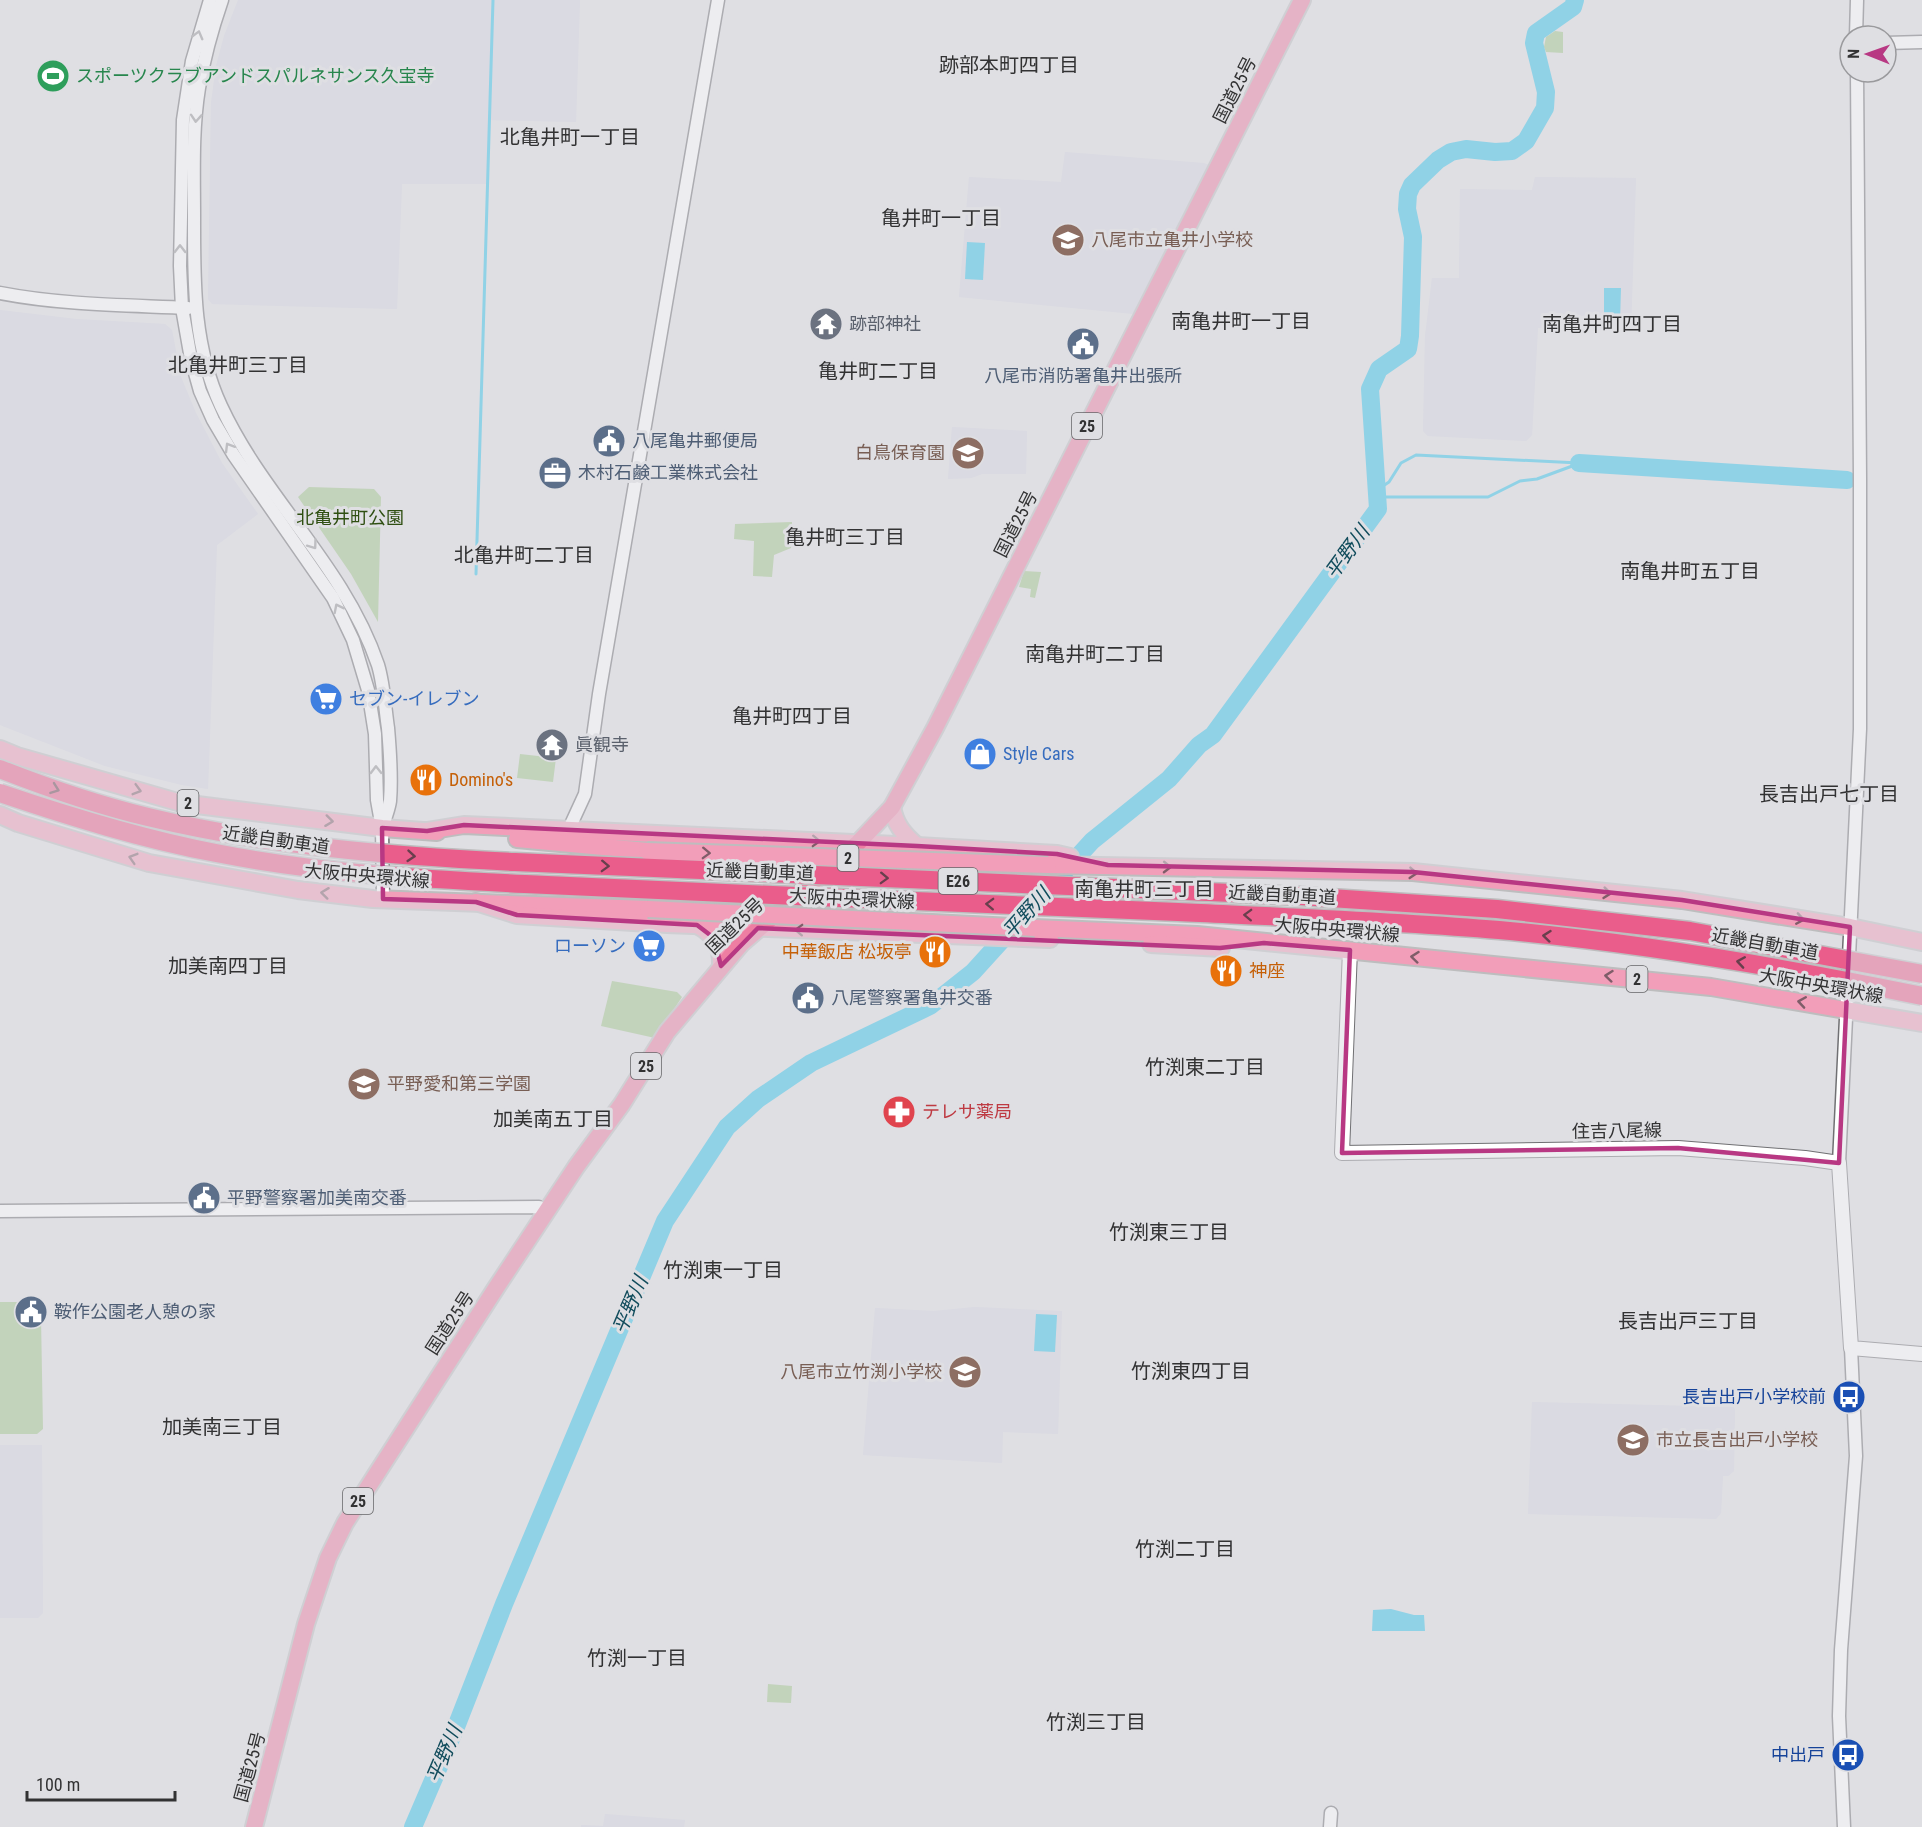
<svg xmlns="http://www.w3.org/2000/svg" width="1922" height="1827" viewBox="0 0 1922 1827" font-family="'Roboto Condensed','Noto Sans JP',sans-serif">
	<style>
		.built { fill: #d4d4df }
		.green { fill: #a1c589 }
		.water { fill: #31c3e9 }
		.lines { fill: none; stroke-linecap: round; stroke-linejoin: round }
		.stream { stroke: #31c3e9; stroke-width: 3 }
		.river { stroke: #31c3e9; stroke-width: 18 }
		.tertiary-casing { stroke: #707073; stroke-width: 15 }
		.secondary-casing { stroke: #707073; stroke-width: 16 }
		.primary-casing { stroke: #bdbdbe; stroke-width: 20 }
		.trunk-casing { stroke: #bdbdbe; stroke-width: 20 }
		.tertiary { stroke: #fff; stroke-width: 12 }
		.secondary { stroke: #fff; stroke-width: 14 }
		.primary { stroke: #f29eb9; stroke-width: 16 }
		.trunk { stroke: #ee7ea2; stroke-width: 16 }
		.primary-bridge-casing { stroke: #bdbdbe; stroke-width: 20; stroke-linecap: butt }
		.motorway-bridge-casing { stroke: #bdbdbe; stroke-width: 21; stroke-linecap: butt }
		.primary-bridge { stroke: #f29eb9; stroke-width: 16 }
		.motorway-bridge { stroke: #ea5d8b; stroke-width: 18 }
		.oneway { stroke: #989899 }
		.oneway2 { stroke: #693f4d }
		.oneway3 { stroke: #7f5d69 }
		.marked { fill: none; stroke: #b83883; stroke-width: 4.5; stroke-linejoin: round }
		.labels { text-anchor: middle; stroke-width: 6; stroke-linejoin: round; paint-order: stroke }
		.shield { fill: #dfdfe3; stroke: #666668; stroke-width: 1.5 }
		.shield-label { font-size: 16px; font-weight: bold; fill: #323233 }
		.leisure-label { font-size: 18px; fill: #27864d; stroke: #dfdfe3; text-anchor: start }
		.street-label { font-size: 18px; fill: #323233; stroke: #dfdfe3 }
		.education-label { font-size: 18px; fill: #785e54; stroke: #dfdfe3; text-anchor: start }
		.worship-label { font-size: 18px; fill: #5b616d; stroke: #dfdfe3; text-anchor: start }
		.service-label { font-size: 18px; fill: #4e5e75; stroke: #dfdfe3; text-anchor: start }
		.park-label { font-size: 18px; fill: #2f4f12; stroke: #dfdfe3 }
		.shop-label { font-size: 18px; fill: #366cbe; stroke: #dfdfe3; text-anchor: start }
		.food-label { font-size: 18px; fill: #c56008; stroke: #dfdfe3; text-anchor: start }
		.health-label { font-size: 18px; fill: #be3a42; stroke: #dfdfe3; text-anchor: start }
		.transit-label { font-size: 18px; fill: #164399; stroke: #dfdfe3; text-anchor: end }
		.neighbourhood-label { font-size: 20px; fill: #323233; stroke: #dfdfe3 }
		.water-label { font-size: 20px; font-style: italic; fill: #114c5c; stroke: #dfdfe3 }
	</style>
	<rect width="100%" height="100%" fill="#dfdfe3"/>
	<!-- built -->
	<g class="built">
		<path d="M238 0H580L576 122 489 120 487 184H402L397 309 212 304 208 299 211 103 216 66 224 36Z"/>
		<path d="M1065 152 1203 163 1210 165 1134 314 959 297 969 177 1061 182Z"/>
		<path d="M1535 177 1636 178 1631 330 1538 328 1532 435 1526 441 1428 436 1423 431 1425 336 1432 278H1459L1460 189 1532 190Z"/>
		<path d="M0 310 76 319 165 324 172 330 181 377 196 413 222 463 258 514 217 545 208 789 182 785 105 766 0 725Z"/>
		<path d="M952 427 1027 431 1026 474H982L971 478 948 479Z"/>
		<path d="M975 1307 1062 1311 1058 1434 1003 1432 1002 1463 863 1455 875 1308 934 1311Z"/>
		<path d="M1532 1402 1733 1407 1735 1409 1734 1471 1728 1476H1723L1721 1513 1716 1519 1528 1514Z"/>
		<path d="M0 1445H42L43 1613 38 1618H0Z"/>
		<path d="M605 1814 685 1820 684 1827H581V1825L603 1826Z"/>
	</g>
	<!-- green -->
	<g class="green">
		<path d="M1555 31 1563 32V53L1546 52 1544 47 1546 37Z"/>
		<path d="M309 487 374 489 381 497 378 622 351 574 298 497Z"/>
		<path d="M792 522 791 548 774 555 772 577 753 576 754 541 734 539 735 524Z"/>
		<path d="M1024 571 1041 572 1035 598 1030 597 1031 589 1019 587Z"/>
		<path d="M520 754 556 758 553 782 517 778Z"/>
		<path d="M612 981 677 992 682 997 655 1038 601 1026Z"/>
		<path d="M0 1302H17V1318H41L43 1429 37 1434H0Z"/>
		<path d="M768 1684 792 1686 791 1703 767 1702Z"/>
	</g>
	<!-- water -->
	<g class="water">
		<path d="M967 242 985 243 983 280 965 279Z"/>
		<path d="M1604 288H1621L1620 322H1604Z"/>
		<path d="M1036 1314 1057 1315 1055 1352 1034 1351Z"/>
		<path d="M1391 1609 1414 1615H1424L1425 1631H1372L1373 1610Z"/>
	</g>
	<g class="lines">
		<!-- stream -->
		<g class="stream">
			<path d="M1377 490 1389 482 1401 463 1416 455 1579 463"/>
			<path d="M1377 497H1488L1520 481 1537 479 1575 465"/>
			<path d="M476 574 493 0"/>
		</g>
		<!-- river -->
		<g class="river">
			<path d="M1579 463 1847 480"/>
			<path d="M413 1827 456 1727 504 1604 665 1221 727 1127 758 1099 811 1063 930 1006 973 972 1092 841 1169 779 1199 745 1213 735 1378 509 1370 389 1379 369 1408 349 1410 336 1413 237 1407 209 1408 194 1412 185 1438 160 1451 152 1466 149 1495 152 1512 151 1526 141 1545 108 1546 92 1534 43 1536 33 1573 7 1575 0"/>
		</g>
		<!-- tertiary casing -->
		<g class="tertiary-casing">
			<g id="tertiary">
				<path d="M210 0 192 61 183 120 180 266 182 308 191 359 200 391 213 420 233 454 333 598 353 640 368 690 375 734 377 800 382 828 383 899"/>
				<path d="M222 0C212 29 204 58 199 88 192 131 194 175 194 219 194 283 193 346 221 406 264 499 344 565 378 665 384 685 385 708 388 728 390 751 392 777 390 801 389 809 385 818 383 827"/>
				<path d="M1856 36 1857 0"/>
				<path d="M1886 43 1922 42"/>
				<path d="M0 293C62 305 125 305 188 308"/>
				<path d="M568 831 585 794 599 694 718 0"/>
				<path d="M1839 1163 1860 729V479L1857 72"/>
				<path d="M0 1211 539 1207 546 1213"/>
				<path d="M1330 1827 1331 1813"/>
				<path d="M1844 1827 1839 1716 1841 1650 1856 1456 1851 1348"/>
			</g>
		</g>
		<!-- secondary casing -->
		<g class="secondary-casing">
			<path id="secondary" d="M1350 950 1342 1153 1678 1148 1805 1158 1839 1163 1851 1348 1922 1354"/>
		</g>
		<!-- primary casing -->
		<g class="primary-casing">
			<g id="primary">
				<path d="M0 749 17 756 181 803 382 828 437 832"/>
				<path d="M892 807C895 824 903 834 917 846"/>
				<path d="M0 815 18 823 149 863 298 890 373 899 648 909"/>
				<path d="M427 831 464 825 917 846 1057 854 1070 857"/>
				<path d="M517 839 647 851"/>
				<path d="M1048 865 1413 872 1682 900 1850 927 1922 942"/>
				<path d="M476 902 517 915 667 924 1050 939"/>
				<path d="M697 925C714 934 722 947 721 966"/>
				<path d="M1035 928 1197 935 1711 987 1922 1023"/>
				<path d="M1151 944 1221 948"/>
			</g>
		</g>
		<!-- trunk casing -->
		<g class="trunk-casing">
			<path id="trunk" d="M254 1827 306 1624 328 1558 345 1523 496 1288 576 1167 622 1104 667 1032 741 944 858 843 892 807 935 728 1302 0"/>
		</g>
		<!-- tertiary -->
		<use href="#tertiary" class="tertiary"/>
		<!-- secondary -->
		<use href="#secondary" class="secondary"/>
		<!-- primary -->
		<use href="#primary" class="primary"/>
		<!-- trunk -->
		<use href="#trunk" class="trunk"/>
		<!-- primary-bridge casing -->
		<g class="primary-bridge-casing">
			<g id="primary-bridge">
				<path d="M647 851 1048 865"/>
				<path d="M648 909 1035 928"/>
			</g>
		</g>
		<!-- motorway-bridge casing -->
		<g class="motorway-bridge-casing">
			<g id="motorway-bridge">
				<path d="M0 769C48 788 98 805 148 817 268 846 392 856 515 862L1300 896 1497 909 1690 931 1922 974"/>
				<path d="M0 793C71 817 142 839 216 853 318 873 422 879 525 884 623 889 720 893 817 897 938 902 1058 907 1178 912 1285 917 1392 921 1499 930 1641 943 1782 967 1922 996"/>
			</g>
		</g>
		<!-- primary-bridge -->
		<use href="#primary-bridge" class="primary-bridge"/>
		<!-- motorway-bridge -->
		<use href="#motorway-bridge" class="motorway-bridge"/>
	</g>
	<!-- one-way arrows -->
	<defs><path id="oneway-chevron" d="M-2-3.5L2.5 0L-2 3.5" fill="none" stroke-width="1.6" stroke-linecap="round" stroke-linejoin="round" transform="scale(1.5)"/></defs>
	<g class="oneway">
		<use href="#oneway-chevron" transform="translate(198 35) rotate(-75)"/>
		<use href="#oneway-chevron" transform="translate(196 118) rotate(94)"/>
		<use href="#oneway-chevron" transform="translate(180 249) rotate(-90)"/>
		<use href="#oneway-chevron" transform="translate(229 447) rotate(-121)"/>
		<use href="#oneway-chevron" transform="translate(313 545) rotate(54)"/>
		<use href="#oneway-chevron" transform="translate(338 608) rotate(-117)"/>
		<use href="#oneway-chevron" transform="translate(376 770) rotate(-91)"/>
	</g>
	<g class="oneway2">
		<use href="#oneway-chevron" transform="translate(55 789) rotate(20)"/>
		<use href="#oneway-chevron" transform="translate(411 856) rotate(5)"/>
		<use href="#oneway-chevron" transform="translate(605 866) rotate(2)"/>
		<use href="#oneway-chevron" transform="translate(884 878) rotate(2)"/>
		<use href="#oneway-chevron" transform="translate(990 904) rotate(-178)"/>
		<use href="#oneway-chevron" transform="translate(1248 915) rotate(-178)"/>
		<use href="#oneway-chevron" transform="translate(1547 936) rotate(-174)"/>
		<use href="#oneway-chevron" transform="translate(1741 962) rotate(-171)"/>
	</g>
	<g class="oneway3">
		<use href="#oneway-chevron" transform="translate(137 790) rotate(16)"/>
		<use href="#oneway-chevron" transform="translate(329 821) rotate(7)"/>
		<use href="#oneway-chevron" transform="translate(816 841) rotate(2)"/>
		<use href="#oneway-chevron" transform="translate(706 853) rotate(2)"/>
		<use href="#oneway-chevron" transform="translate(133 858) rotate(-163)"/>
		<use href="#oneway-chevron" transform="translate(1167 867) rotate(1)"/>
		<use href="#oneway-chevron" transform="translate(1413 873) rotate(4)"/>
		<use href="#oneway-chevron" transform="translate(325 893) rotate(-173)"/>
		<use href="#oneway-chevron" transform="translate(1607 893) rotate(6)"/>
		<use href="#oneway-chevron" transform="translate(1800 919) rotate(9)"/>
		<use href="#oneway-chevron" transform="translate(799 930) rotate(-178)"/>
		<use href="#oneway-chevron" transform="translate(1415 957) rotate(-174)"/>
		<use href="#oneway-chevron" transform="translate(1609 976) rotate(-174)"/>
		<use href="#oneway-chevron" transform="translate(1802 1002) rotate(-171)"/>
	</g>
	<!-- marked area -->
	<path d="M0 0H1922V1827H0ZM464 825 917 846 1057 854 1108 865 1413 872 1682 900 1850 927 1839 1163 1678 1148 1342 1153 1350 950 1264 943 1220 948 758 928 721 966 714 938 697 925 517 915 476 902 383 899 382 828 427 831Z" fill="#dfdfe3" fill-opacity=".55" fill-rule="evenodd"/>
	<path class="marked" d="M464 825 917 846 1057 854 1108 865 1413 872 1682 900 1850 927 1839 1163 1678 1148 1342 1153 1350 950 1264 943 1220 948 758 928 721 966 714 938 697 925 517 915 476 902 383 899 382 828 427 831Z"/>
	<!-- icons -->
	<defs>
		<g id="stadium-disc" transform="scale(1.725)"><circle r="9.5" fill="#2e9e5b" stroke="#dfdfe3"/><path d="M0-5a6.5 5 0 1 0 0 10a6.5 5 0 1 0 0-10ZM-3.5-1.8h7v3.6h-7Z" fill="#fff"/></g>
		<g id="school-disc" transform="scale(1.725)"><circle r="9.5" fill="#8d6e63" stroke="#dfdfe3"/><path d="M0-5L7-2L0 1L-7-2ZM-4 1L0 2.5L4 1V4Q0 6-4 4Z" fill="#fff"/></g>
		<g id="temple-disc" transform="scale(1.725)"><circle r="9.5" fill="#6b7280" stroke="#dfdfe3"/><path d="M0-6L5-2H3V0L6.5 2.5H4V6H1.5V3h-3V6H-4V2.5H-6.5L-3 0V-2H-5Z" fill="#fff"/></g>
		<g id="civic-disc" transform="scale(1.725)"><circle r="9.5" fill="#5c6f8a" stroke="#dfdfe3"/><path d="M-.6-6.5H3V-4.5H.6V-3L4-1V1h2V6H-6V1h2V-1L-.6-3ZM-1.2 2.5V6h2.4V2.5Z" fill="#fff"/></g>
		<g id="office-disc" transform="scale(1.725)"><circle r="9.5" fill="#5c6f8a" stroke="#dfdfe3"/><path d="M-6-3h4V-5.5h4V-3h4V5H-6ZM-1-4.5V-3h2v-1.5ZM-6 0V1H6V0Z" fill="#fff"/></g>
		<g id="supermarket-disc" transform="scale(1.725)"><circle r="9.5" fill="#3f7fe0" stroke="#dfdfe3"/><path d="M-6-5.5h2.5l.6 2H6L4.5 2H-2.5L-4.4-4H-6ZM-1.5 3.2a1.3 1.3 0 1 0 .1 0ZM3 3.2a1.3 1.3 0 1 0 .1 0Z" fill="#fff"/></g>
		<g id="shop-disc" transform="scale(1.725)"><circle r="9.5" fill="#3f7fe0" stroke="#dfdfe3"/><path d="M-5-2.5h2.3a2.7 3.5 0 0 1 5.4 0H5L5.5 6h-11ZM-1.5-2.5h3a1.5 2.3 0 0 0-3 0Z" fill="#fff"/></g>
		<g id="restaurant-disc" transform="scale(1.725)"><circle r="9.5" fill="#e8710a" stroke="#dfdfe3"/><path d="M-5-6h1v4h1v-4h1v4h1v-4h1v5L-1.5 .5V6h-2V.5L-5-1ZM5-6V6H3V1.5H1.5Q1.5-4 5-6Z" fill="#fff"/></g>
		<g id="pharmacy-disc" transform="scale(1.725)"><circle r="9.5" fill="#e0444e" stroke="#dfdfe3"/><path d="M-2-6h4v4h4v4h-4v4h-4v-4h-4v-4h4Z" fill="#fff"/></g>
		<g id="bus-disc" transform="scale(1.725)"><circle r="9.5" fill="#1a4fb4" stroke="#dfdfe3"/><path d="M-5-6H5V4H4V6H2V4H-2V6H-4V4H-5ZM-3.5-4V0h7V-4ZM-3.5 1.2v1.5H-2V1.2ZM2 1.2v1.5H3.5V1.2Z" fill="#fff"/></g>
	</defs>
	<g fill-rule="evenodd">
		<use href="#stadium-disc" x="53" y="76"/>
		<use href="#school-disc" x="1068" y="240"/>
		<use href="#temple-disc" x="826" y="324"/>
		<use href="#civic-disc" x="1083" y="344"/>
		<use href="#civic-disc" x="609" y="441"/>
		<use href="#school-disc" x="968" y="453"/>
		<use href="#office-disc" x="555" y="473"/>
		<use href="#supermarket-disc" x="326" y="699"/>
		<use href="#temple-disc" x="552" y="745"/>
		<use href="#shop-disc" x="980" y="754"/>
		<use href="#restaurant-disc" x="426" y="780"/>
		<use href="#supermarket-disc" x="649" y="946"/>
		<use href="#restaurant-disc" x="935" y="952"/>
		<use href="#restaurant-disc" x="1226" y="971"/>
		<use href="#civic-disc" x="808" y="998"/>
		<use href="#school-disc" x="364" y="1084"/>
		<use href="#pharmacy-disc" x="899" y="1112"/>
		<use href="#civic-disc" x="204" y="1198"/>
		<use href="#civic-disc" x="31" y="1312"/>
		<use href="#school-disc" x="965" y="1372"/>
		<use href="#bus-disc" x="1849" y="1397"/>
		<use href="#school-disc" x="1633" y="1440"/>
		<use href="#bus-disc" x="1848" y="1755"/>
	</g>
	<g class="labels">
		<!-- shield labels -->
		<g class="shield">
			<rect x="1072" y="413" width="30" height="26" rx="4.5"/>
			<rect x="177.5" y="790" width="21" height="26" rx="4.5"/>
			<rect x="837.5" y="845" width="21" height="26" rx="4.5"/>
			<rect x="938.5" y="868" width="39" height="26" rx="4.5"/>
			<rect x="1626.5" y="966" width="21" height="26" rx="4.5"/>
			<rect x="631" y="1053" width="30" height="26" rx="4.5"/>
			<rect x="343" y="1488" width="30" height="26" rx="4.5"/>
		</g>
		<g class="shield-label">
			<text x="1087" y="432">25</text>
			<text x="188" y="809">2</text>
			<text x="848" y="864">2</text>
			<text x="958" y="887">E26</text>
			<text x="1637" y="985">2</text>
			<text x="646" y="1072">25</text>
			<text x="358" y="1507">25</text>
		</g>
		<!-- leisure labels -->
		<g class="leisure-label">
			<text x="76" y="82">スポーツクラブアンドスパルネサンス久宝寺</text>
		</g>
		<!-- street labels -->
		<g class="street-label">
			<text transform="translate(1235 90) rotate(-63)" y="6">国道25号</text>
			<text transform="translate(1016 524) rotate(-63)" y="6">国道25号</text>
			<text transform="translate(276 840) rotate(8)" y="6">近畿自動車道</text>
			<text transform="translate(760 872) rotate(2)" y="6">近畿自動車道</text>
			<text transform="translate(367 876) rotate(5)" y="6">大阪中央環状線</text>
			<text transform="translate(1282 895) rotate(3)" y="6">近畿自動車道</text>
			<text transform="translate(852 899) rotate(3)" y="6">大阪中央環状線</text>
			<text transform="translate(735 926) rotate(-44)" y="6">国道25号</text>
			<text transform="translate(1337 930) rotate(5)" y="6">大阪中央環状線</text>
			<text transform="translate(1765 944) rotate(10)" y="6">近畿自動車道</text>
			<text transform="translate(1821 986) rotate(10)" y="6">大阪中央環状線</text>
			<text transform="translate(1617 1131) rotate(-1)" y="6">住吉八尾線</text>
			<text transform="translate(450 1323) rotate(-57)" y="6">国道25号</text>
			<text transform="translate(250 1767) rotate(-75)" y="6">国道25号</text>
		</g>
		<!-- education labels -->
		<g class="education-label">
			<text x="1091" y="246">八尾市立亀井小学校</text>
			<text x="945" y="459" text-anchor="end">白鳥保育園</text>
			<text x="387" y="1090">平野愛和第三学園</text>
			<text x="942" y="1378" text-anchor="end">八尾市立竹渕小学校</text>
			<text x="1656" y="1446">市立長吉出戸小学校</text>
		</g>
		<!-- worship labels -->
		<g class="worship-label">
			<text x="849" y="330">跡部神社</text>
			<text x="575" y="751">眞観寺</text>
		</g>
		<!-- service labels -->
		<g class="service-label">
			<text x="1083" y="382" text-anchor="middle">八尾市消防署亀井出張所</text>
			<text x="632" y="447">八尾亀井郵便局</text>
			<text x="578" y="479">木村石鹸工業株式会社</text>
			<text x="831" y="1004">八尾警察署亀井交番</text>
			<text x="227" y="1204">平野警察署加美南交番</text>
			<text x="54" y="1318">鞍作公園老人憩の家</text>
		</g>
		<!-- park labels -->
		<g class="park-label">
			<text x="350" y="524">北亀井町公園</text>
		</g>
		<!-- shop labels -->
		<g class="shop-label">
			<text x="349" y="705">セブン-イレブン</text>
			<text x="1003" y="760">Style Cars</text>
			<text x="626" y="952" text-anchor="end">ローソン</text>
		</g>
		<!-- food labels -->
		<g class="food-label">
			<text x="449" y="786">Domino's</text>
			<text x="912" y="958" text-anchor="end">中華飯店 松坂亭</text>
			<text x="1249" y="977">神座</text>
		</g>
		<!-- health labels -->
		<g class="health-label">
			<text x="922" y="1118">テレサ薬局</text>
		</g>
		<!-- transit labels -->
		<g class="transit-label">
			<text x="1826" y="1403">長吉出戸小学校前</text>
			<text x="1825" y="1761">中出戸</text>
		</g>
		<!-- neighbourhood labels -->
		<g class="neighbourhood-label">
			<text x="1009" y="72">跡部本町四丁目</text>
			<text x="570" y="144">北亀井町一丁目</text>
			<text x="941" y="225">亀井町一丁目</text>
			<text x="1241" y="328">南亀井町一丁目</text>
			<text x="1612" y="331">南亀井町四丁目</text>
			<text x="238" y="372">北亀井町三丁目</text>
			<text x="878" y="378">亀井町二丁目</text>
			<text x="845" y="544">亀井町三丁目</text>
			<text x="524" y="562">北亀井町二丁目</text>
			<text x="1690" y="578">南亀井町五丁目</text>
			<text x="1095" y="661">南亀井町二丁目</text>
			<text x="792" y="723">亀井町四丁目</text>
			<text x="1829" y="801">長吉出戸七丁目</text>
			<text x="1144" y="896">南亀井町三丁目</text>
			<text x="228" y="973">加美南四丁目</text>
			<text x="1205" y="1074">竹渕東二丁目</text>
			<text x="553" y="1126">加美南五丁目</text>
			<text x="1169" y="1239">竹渕東三丁目</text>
			<text x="723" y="1277">竹渕東一丁目</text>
			<text x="1688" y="1328">長吉出戸三丁目</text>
			<text x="1191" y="1378">竹渕東四丁目</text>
			<text x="222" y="1434">加美南三丁目</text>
			<text x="1185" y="1556">竹渕二丁目</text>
			<text x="637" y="1665">竹渕一丁目</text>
			<text x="1096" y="1729">竹渕三丁目</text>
		</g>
		<!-- water labels -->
		<g class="water-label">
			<text transform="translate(1347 552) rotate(-54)" y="7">平野川</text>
			<text transform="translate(1026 913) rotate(-48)" y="7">平野川</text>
			<text transform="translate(630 1305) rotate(-67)" y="7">平野川</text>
			<text transform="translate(444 1754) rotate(-67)" y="7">平野川</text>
		</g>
	</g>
	<!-- north arrow -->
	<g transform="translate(1868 54) rotate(271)"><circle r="28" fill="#dfdfe3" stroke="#9a9a9d" stroke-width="1.5"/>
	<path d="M0-4.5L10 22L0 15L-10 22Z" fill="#b83883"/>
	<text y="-9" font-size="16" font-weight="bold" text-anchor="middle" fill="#323233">N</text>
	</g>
	<!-- scale -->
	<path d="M27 1791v9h148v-9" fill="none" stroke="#323233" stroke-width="3"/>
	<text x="36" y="1791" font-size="18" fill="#323233" stroke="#dfdfe3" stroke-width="4.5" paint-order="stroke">100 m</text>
</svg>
